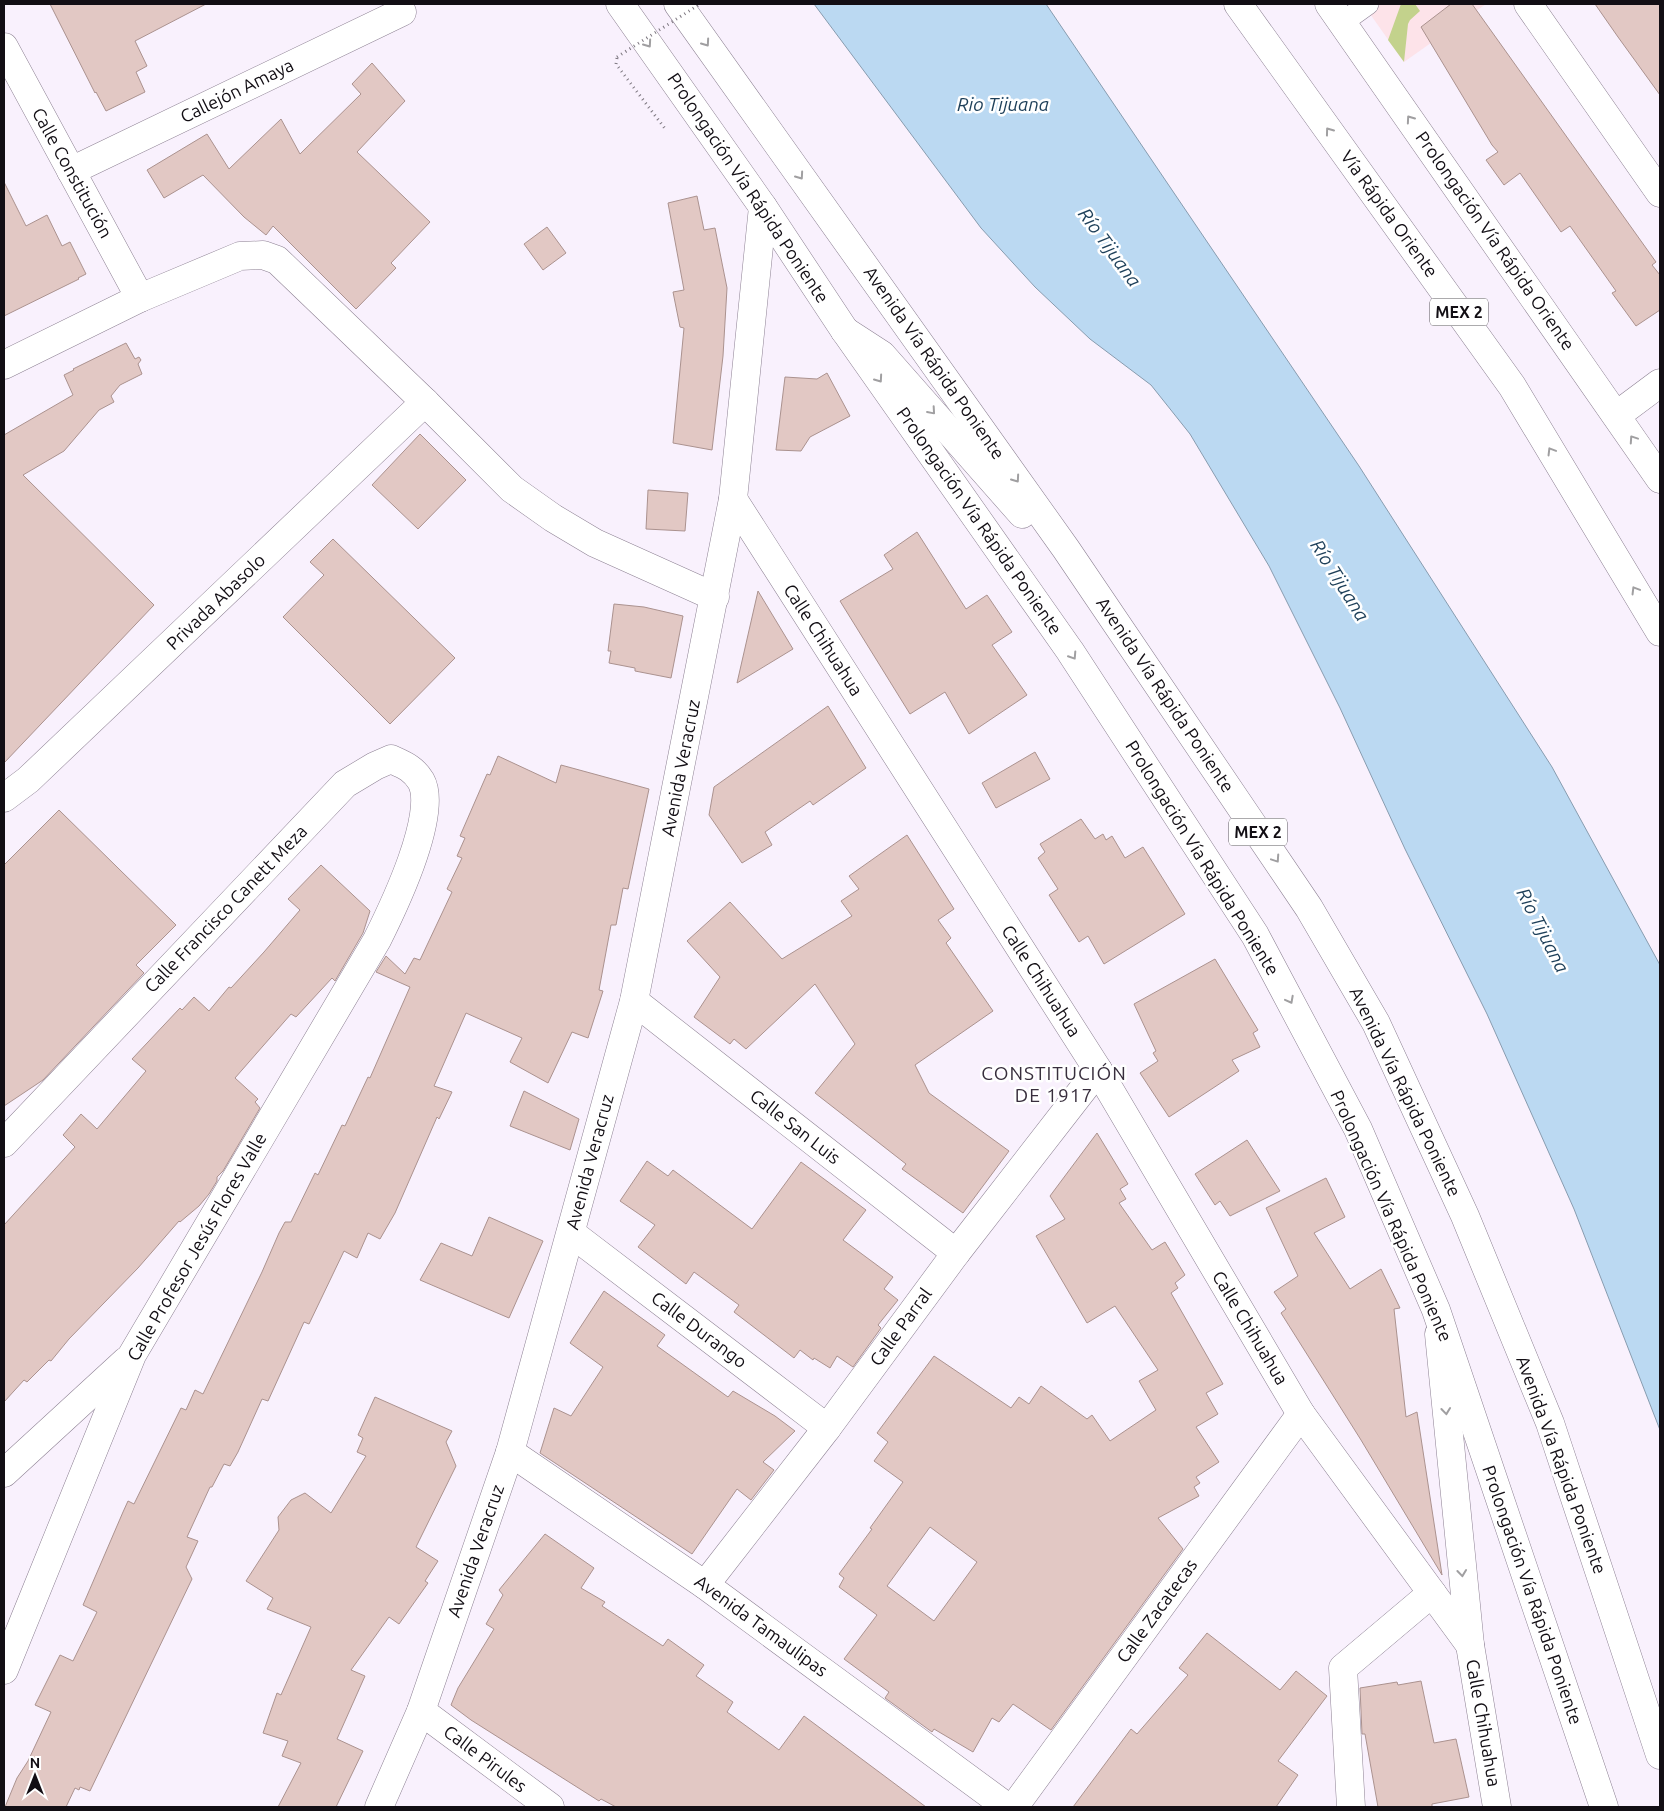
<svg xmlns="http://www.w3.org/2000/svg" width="1664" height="1811" viewBox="0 0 1664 1811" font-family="Ubuntu,sans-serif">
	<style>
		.commercial { fill: #fde3e9 }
		.grass { fill: #c3d28c }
		.water { fill: #bbd9f2; stroke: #889caf }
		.building { fill: #e2c8c4; stroke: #ab928f; fill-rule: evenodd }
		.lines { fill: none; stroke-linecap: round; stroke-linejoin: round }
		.service-casing { stroke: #8d8193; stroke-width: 22 }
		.minor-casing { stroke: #8d8193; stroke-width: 29 }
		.secondary-casing { stroke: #8d8193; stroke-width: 29 }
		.trunk-casing { stroke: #8d8193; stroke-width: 29 }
		.path { stroke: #7c767f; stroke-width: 3; stroke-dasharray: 1 4; stroke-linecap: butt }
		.service { stroke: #fff; stroke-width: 21 }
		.minor { stroke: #fff; stroke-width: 28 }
		.secondary { stroke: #fff; stroke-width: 28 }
		.trunk { stroke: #fff; stroke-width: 28 }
		.path-bridge { stroke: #7c767f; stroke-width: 3; stroke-dasharray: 1 4; stroke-linecap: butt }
		.oneway { stroke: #a09fa1 }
		.labels { text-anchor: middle; stroke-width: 5; stroke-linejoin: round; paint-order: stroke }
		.shield { fill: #fff; stroke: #59565a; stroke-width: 1 }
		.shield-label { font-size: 16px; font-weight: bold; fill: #120e14 }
		.street-label { font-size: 18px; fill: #120e14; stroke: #fff }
		.water-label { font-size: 19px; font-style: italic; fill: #1d3f59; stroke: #fff }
		.neighbourhood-label { font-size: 19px; letter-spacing: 1px; fill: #382e3d; stroke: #fff }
	</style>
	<rect width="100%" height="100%" fill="#f9f1fd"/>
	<!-- commercial -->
	<path class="commercial" d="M1363 4H1486L1404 62Z"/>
	<!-- grass -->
	<path class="grass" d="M1401 4H1415L1420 11 1410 20 1408 24 1404 62 1388 40Z"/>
	<!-- water -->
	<path class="water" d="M814 4H1046L1359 466 1552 767 1660 965V1430L1574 1209 1487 1014 1405 849 1340 708 1269 566 1190 434 1151 385 1090 339 1035 287 981 228Z"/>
	<!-- building -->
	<g class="building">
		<path d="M50 4H206L135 41 147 66 136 72 145 92 106 111 96 92 95 93Z"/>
		<path d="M1451 4H1472L1656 262 1652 265 1660 275V310L1636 326 1612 293 1616 291 1570 226 1561 232 1520 173 1504 185 1486 160 1498 152 1492 145 1421 27Z"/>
		<path d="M1595 4H1660V95L1618 37Z"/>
		<path d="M372 63 405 101 357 152 430 222 391 263 396 268 356 309 273 226 266 235 244 217 203 175 164 198 147 170 207 134 229 169 281 119 300 154 361 94 352 84Z"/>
		<path d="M4 182 26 226 47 215 62 246 70 242 86 274 78 278 79 279 4 316Z"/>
		<path d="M697 196 704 230 715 228 727 288 723 356 712 450 673 443 684 328 680 327 673 292 684 290 668 203Z"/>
		<path d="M547 227 566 253 543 270 524 244Z"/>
		<path d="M126 343 135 359 139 357 141 360 138 364 142 374 120 385 111 396 114 402 99 410 64 451 23 475 154 605 4 763V435L73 395 64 375 74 370 73 369Z"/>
		<path d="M827 373 850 416 810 437 801 451 776 450 785 377 817 379Z"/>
		<path d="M420 434 466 480 418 529 372 485Z"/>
		<path d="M648 490 688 493 685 531 646 529Z"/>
		<path d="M917 532 966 609 987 595 1012 632 992 645 1027 695 969 734 945 692 910 714 840 601 893 569 884 555Z"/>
		<path d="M333 539 455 658 390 724 283 617 324 575 310 562Z"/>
		<path d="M758 591 793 649 737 683Z"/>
		<path d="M614 604 644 607 683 616 671 678 635 671V668L609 663 611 651H608Z"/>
		<path d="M828 706 866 768 813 805 810 801 765 832 772 845 742 863 709 815 714 787Z"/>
		<path d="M1035 752 1050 779 996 808 982 783Z"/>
		<path d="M498 756 556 783 561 765 649 789 628 889 623 888 616 925H611L599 990 603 991 588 1038 572 1032 548 1083 510 1062 522 1038 466 1013 434 1086 452 1092 439 1119 437 1117 395 1213 380 1239 368 1233 357 1258 344 1251 309 1324 304 1322 268 1401 262 1399 238 1452 230 1466 224 1464 212 1487H210L187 1537 198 1541 186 1567 192 1579 90 1791 80 1787 79 1790 75 1788 66 1807H5L17 1778 28 1761 51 1712 35 1705 60 1655 73 1661 97 1612 83 1605 123 1512 128 1501 134 1504 181 1408 186 1410 195 1390 203 1394 262 1272 279 1233 285 1222H291L315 1173 318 1175 342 1125 345 1126 368 1077 370 1078 410 987 376 972 386 956 405 974 414 958 420 960 452 892 447 889 462 858 457 856 465 838 460 836 487 774 490 775Z"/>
		<path d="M59 810 176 925 136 965 144 973 43 1080 4 1106V865Z"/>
		<path d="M1081 819 1095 839 1103 834 1106 840 1112 836 1125 858 1143 847 1185 914 1104 964 1088 936 1079 942 1049 895 1058 889 1038 858 1045 852 1040 844Z"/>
		<path d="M907 835 954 909 938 920 951 938 946 943 993 1011 915 1065 929 1093 1009 1151 963 1213 902 1169 906 1164 815 1093 855 1044 815 984 746 1049 734 1039 730 1044 694 1017 720 977 687 941 730 902 782 959 852 916 841 901 859 889 849 876Z"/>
		<path d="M321 865 370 911 363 933 335 981 332 978 296 1017 291 1014 235 1078 258 1099 255 1102 260 1108 223 1171 217 1177V1181L209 1194 199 1206 180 1222 179 1221 138 1268 69 1339 51 1361 49 1360 27 1382 24 1380 4 1402V1225L75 1147 63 1135 81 1114 97 1129 146 1071 132 1059 180 1008 182 1010 194 997 209 1011 229 987 231 988 264 952 300 910 288 899Z"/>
		<path d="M1215 959 1258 1030 1253 1033 1260 1047 1232 1060 1239 1071 1169 1117 1140 1073 1158 1061 1153 1053 1156 1051 1134 1004Z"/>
		<path d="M524 1091 579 1119 570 1150 510 1126Z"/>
		<path d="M1097 1133 1128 1184 1120 1189 1126 1199 1119 1203 1152 1250 1165 1242 1185 1275 1175 1283 1178 1288 1171 1293 1223 1384 1206 1393 1218 1414 1196 1427 1219 1462 1196 1477 1200 1483 1194 1487 1199 1496 1158 1518 1183 1549 1051 1730 1013 1704 999 1722 992 1718 973 1752 934 1729 932 1732 885 1698 889 1692 844 1659 877 1615 839 1587 844 1578 839 1574 872 1529 870 1528 903 1482 874 1461 888 1442 877 1433 934 1356 1011 1408 1019 1397 1029 1404 1041 1386 1087 1419 1092 1415 1110 1441 1156 1410 1139 1381 1158 1370 1115 1306 1087 1323 1036 1236 1065 1219 1050 1196ZM930 1527 977 1562 934 1621 887 1586Z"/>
		<path d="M1247 1140 1280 1191 1230 1216 1220 1201 1215 1205 1195 1174Z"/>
		<path d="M647 1161 668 1176 673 1170 752 1229 801 1162 866 1210 843 1240 893 1277 884 1289 898 1300 878 1325 881 1328 853 1367 837 1356 830 1368 814 1358 813 1360 800 1350 794 1358 734 1312 739 1305 694 1272 686 1284 638 1247 655 1225 620 1201Z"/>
		<path d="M1326 1178 1345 1217 1314 1233 1350 1289 1381 1269 1400 1308 1394 1309 1406 1417 1417 1412 1442 1575 1361 1440 1281 1313 1286 1309 1274 1292 1298 1276 1266 1208Z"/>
		<path d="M489 1217 543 1241 509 1318 420 1280 441 1243 472 1256Z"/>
		<path d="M604 1291 665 1335 657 1346 728 1397 733 1391 775 1416 795 1431 763 1462 774 1470 751 1500 737 1489 692 1554 540 1453 554 1408 571 1416 603 1367 570 1343Z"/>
		<path d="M375 1397 452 1431 446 1442 456 1466 416 1547 438 1561 425 1581 428 1583 399 1624 389 1617 351 1670 365 1676 337 1739 363 1751 336 1807H278L301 1763 282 1756 288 1741 263 1733 277 1693 281 1695 311 1627 267 1609 273 1598 246 1581 279 1530 278 1517 291 1500 305 1493 331 1513 366 1456 357 1452 363 1438 358 1435Z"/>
		<path d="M545 1534 594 1568 581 1588 605 1602 602 1606 663 1646 668 1639 704 1665 696 1676 733 1702 727 1712 779 1750 804 1716 926 1807H616L601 1799 599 1801 471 1720 451 1705 458 1688 494 1629 486 1624 503 1595 499 1590Z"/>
		<path d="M1207 1633 1280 1690 1296 1671 1327 1696 1278 1761 1298 1775 1276 1807H1073L1131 1729 1137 1734 1188 1675 1179 1668Z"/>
		<path d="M1421 1681 1434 1743 1456 1739 1469 1797 1432 1804V1807H1378L1365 1734H1362L1360 1688 1397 1682 1398 1685Z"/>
	</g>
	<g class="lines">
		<!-- service casing -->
		<g class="service-casing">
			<path id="service" d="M1343 22 1368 4"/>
		</g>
		<!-- minor casing -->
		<g class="minor-casing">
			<g id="minor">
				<path d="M1528 4 1660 193"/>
				<path d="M4 47 140 298"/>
				<path d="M71 171 402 12"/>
				<path d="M4 365 140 298 240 256 263 255 277 260 425 402 512 489 553 518 595 543 715 597"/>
				<path d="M1617 415 1660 383"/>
				<path d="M733 499 1098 1070 1301 1414 1470 1645"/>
				<path d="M4 798 28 780 425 402"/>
				<path d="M634 1001 956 1253"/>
				<path d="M4 1143 345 784 375 766 391 759C404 765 413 768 421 781 439 813 393 908 377 940L132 1355 4 1670"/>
				<path d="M571 1233 827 1428"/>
				<path d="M1439 1334 1470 1645 1497 1807"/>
				<path d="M510 1452 705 1585 1007 1807"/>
				<path d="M4 1473 126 1361"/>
				<path d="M705 1585 827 1428 956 1253 1098 1070"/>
				<path d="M421 1711 550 1807"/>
				<path d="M379 1807 421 1711 510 1452 634 1001 733 499 763 207"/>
				<path d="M1014 1807 1301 1414"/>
				<path d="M1351 1807 1343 1668 1432 1593"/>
			</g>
		</g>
		<!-- secondary casing -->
		<g class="secondary-casing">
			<g id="secondary">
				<path d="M620 4 763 207 845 331 1070 651 1255 935 1358 1129 1436 1310 1604 1807"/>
				<path d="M1329 4 1660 479"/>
			</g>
		</g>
		<!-- trunk casing -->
		<g class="trunk-casing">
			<g id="trunk">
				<path d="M678 4 1066 549 1309 908 1376 1023 1465 1216 1550 1423 1660 1755"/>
				<path d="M1238 4 1512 386 1660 632"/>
				<path d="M845 331 882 355 1022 514"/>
			</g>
		</g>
		<!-- path -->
		<path class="path" d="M617 58 616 64 666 130"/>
		<!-- service -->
		<use href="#service" class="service"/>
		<!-- minor -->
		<use href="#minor" class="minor"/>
		<!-- secondary -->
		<use href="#secondary" class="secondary"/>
		<!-- trunk -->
		<use href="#trunk" class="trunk"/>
		<!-- path-bridge -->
		<path class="path-bridge" d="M617 57 700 4"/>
	</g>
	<!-- one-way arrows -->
	<defs><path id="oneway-chevron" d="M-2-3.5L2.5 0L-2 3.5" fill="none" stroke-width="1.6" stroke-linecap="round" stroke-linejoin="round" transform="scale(1.25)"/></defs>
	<g class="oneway">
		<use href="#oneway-chevron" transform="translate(706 43) rotate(55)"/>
		<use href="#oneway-chevron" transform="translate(648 44) rotate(55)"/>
		<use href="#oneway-chevron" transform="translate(1410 119) rotate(-125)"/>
		<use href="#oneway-chevron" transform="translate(1329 131) rotate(-126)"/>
		<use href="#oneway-chevron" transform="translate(800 176) rotate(55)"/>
		<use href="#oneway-chevron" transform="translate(879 379) rotate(55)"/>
		<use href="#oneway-chevron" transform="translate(932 411) rotate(49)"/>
		<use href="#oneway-chevron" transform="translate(1633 439) rotate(-124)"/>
		<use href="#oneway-chevron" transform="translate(1551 451) rotate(-121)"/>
		<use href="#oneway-chevron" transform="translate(1016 479) rotate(55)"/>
		<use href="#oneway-chevron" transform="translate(1635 590) rotate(-121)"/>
		<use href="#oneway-chevron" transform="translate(1073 656) rotate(57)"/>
		<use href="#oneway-chevron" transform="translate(1276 859) rotate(56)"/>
		<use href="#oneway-chevron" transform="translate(1290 1000) rotate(62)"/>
		<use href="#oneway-chevron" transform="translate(1446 1411) rotate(84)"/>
		<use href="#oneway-chevron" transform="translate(1462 1573) rotate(84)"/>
	</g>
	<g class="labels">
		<!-- shield labels -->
		<g class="shield">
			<rect x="1430" y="298.5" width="58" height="27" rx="4"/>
			<rect x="1229" y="818.5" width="58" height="27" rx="4"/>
		</g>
		<g class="shield-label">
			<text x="1459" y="318">MEX 2</text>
			<text x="1258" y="838">MEX 2</text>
		</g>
		<!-- street labels -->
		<g class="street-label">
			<text transform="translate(237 91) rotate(-26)" y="6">Callejón Amaya</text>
			<text transform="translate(72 173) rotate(61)" y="6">Calle Constitución</text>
			<text transform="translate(748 188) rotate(56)" y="6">Prolongación Vía Rápida Poniente</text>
			<text transform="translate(1389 214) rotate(54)" y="6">Vía Rápida Oriente</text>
			<text transform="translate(1495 241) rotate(55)" y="6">Prolongación Vía Rápida Oriente</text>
			<text transform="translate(934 363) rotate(55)" y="6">Avenida Vía Rápida Poniente</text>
			<text transform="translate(979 521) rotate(55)" y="6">Prolongación Vía Rápida Poniente</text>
			<text transform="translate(216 602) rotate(-44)" y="6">Privada Abasolo</text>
			<text transform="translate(823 640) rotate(57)" y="6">Calle Chihuahua</text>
			<text transform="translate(1165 695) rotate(56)" y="6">Avenida Vía Rápida Poniente</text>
			<text transform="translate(681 768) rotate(-79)" y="6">Avenida Veracruz</text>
			<text transform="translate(1202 858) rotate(58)" y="6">Prolongación Vía Rápida Poniente</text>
			<text transform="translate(226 909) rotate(-46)" y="6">Calle Francisco Canett Meza</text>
			<text transform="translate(1041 981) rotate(57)" y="6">Calle Chihuahua</text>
			<text transform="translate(1405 1092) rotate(64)" y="6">Avenida Vía Rápida Poniente</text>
			<text transform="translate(795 1127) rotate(38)" y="6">Calle San Luis</text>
			<text transform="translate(590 1162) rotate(-75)" y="6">Avenida Veracruz</text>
			<text transform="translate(1391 1216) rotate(66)" y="6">Prolongación Vía Rápida Poniente</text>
			<text transform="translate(197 1247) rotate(-60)" y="6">Calle Profesor Jesús Flores Valle</text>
			<text transform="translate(901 1327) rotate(-54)" y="6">Calle Parral</text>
			<text transform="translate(1250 1328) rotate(59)" y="6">Calle Chihuahua</text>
			<text transform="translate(699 1330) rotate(37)" y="6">Calle Durango</text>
			<text transform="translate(1561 1465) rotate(70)" y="6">Avenida Vía Rápida Poniente</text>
			<text transform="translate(476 1551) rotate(-71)" y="6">Avenida Veracruz</text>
			<text transform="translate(1532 1595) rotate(71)" y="6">Prolongación Vía Rápida Poniente</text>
			<text transform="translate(1157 1611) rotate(-54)" y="6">Calle Zacatecas</text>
			<text transform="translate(761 1626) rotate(36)" y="6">Avenida Tamaulipas</text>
			<text transform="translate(1483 1723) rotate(80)" y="6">Calle Chihuahua</text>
			<text transform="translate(485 1759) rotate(37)" y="6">Calle Pirules</text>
		</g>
		<!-- water labels -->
		<g class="water-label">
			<text x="1003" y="111">Rio Tijuana</text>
			<text transform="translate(1110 247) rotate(54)" y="7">Río Tijuana</text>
			<text transform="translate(1340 580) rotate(58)" y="7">Río Tijuana</text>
			<text transform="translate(1543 930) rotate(63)" y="7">Río Tijuana</text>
		</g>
		<!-- neighbourhood labels -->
		<g class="neighbourhood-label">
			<text x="1054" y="1080">CONSTITUCIÓN<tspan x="1054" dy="22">DE 1917</tspan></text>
		</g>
	</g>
	<!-- border -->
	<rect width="1664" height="1811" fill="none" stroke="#120e14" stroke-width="10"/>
	<!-- north arrow -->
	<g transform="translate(35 1776)" stroke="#ffffff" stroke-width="4" paint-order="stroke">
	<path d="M0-4L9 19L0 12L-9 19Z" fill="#120e14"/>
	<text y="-8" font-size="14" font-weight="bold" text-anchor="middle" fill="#120e14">N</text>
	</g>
</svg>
